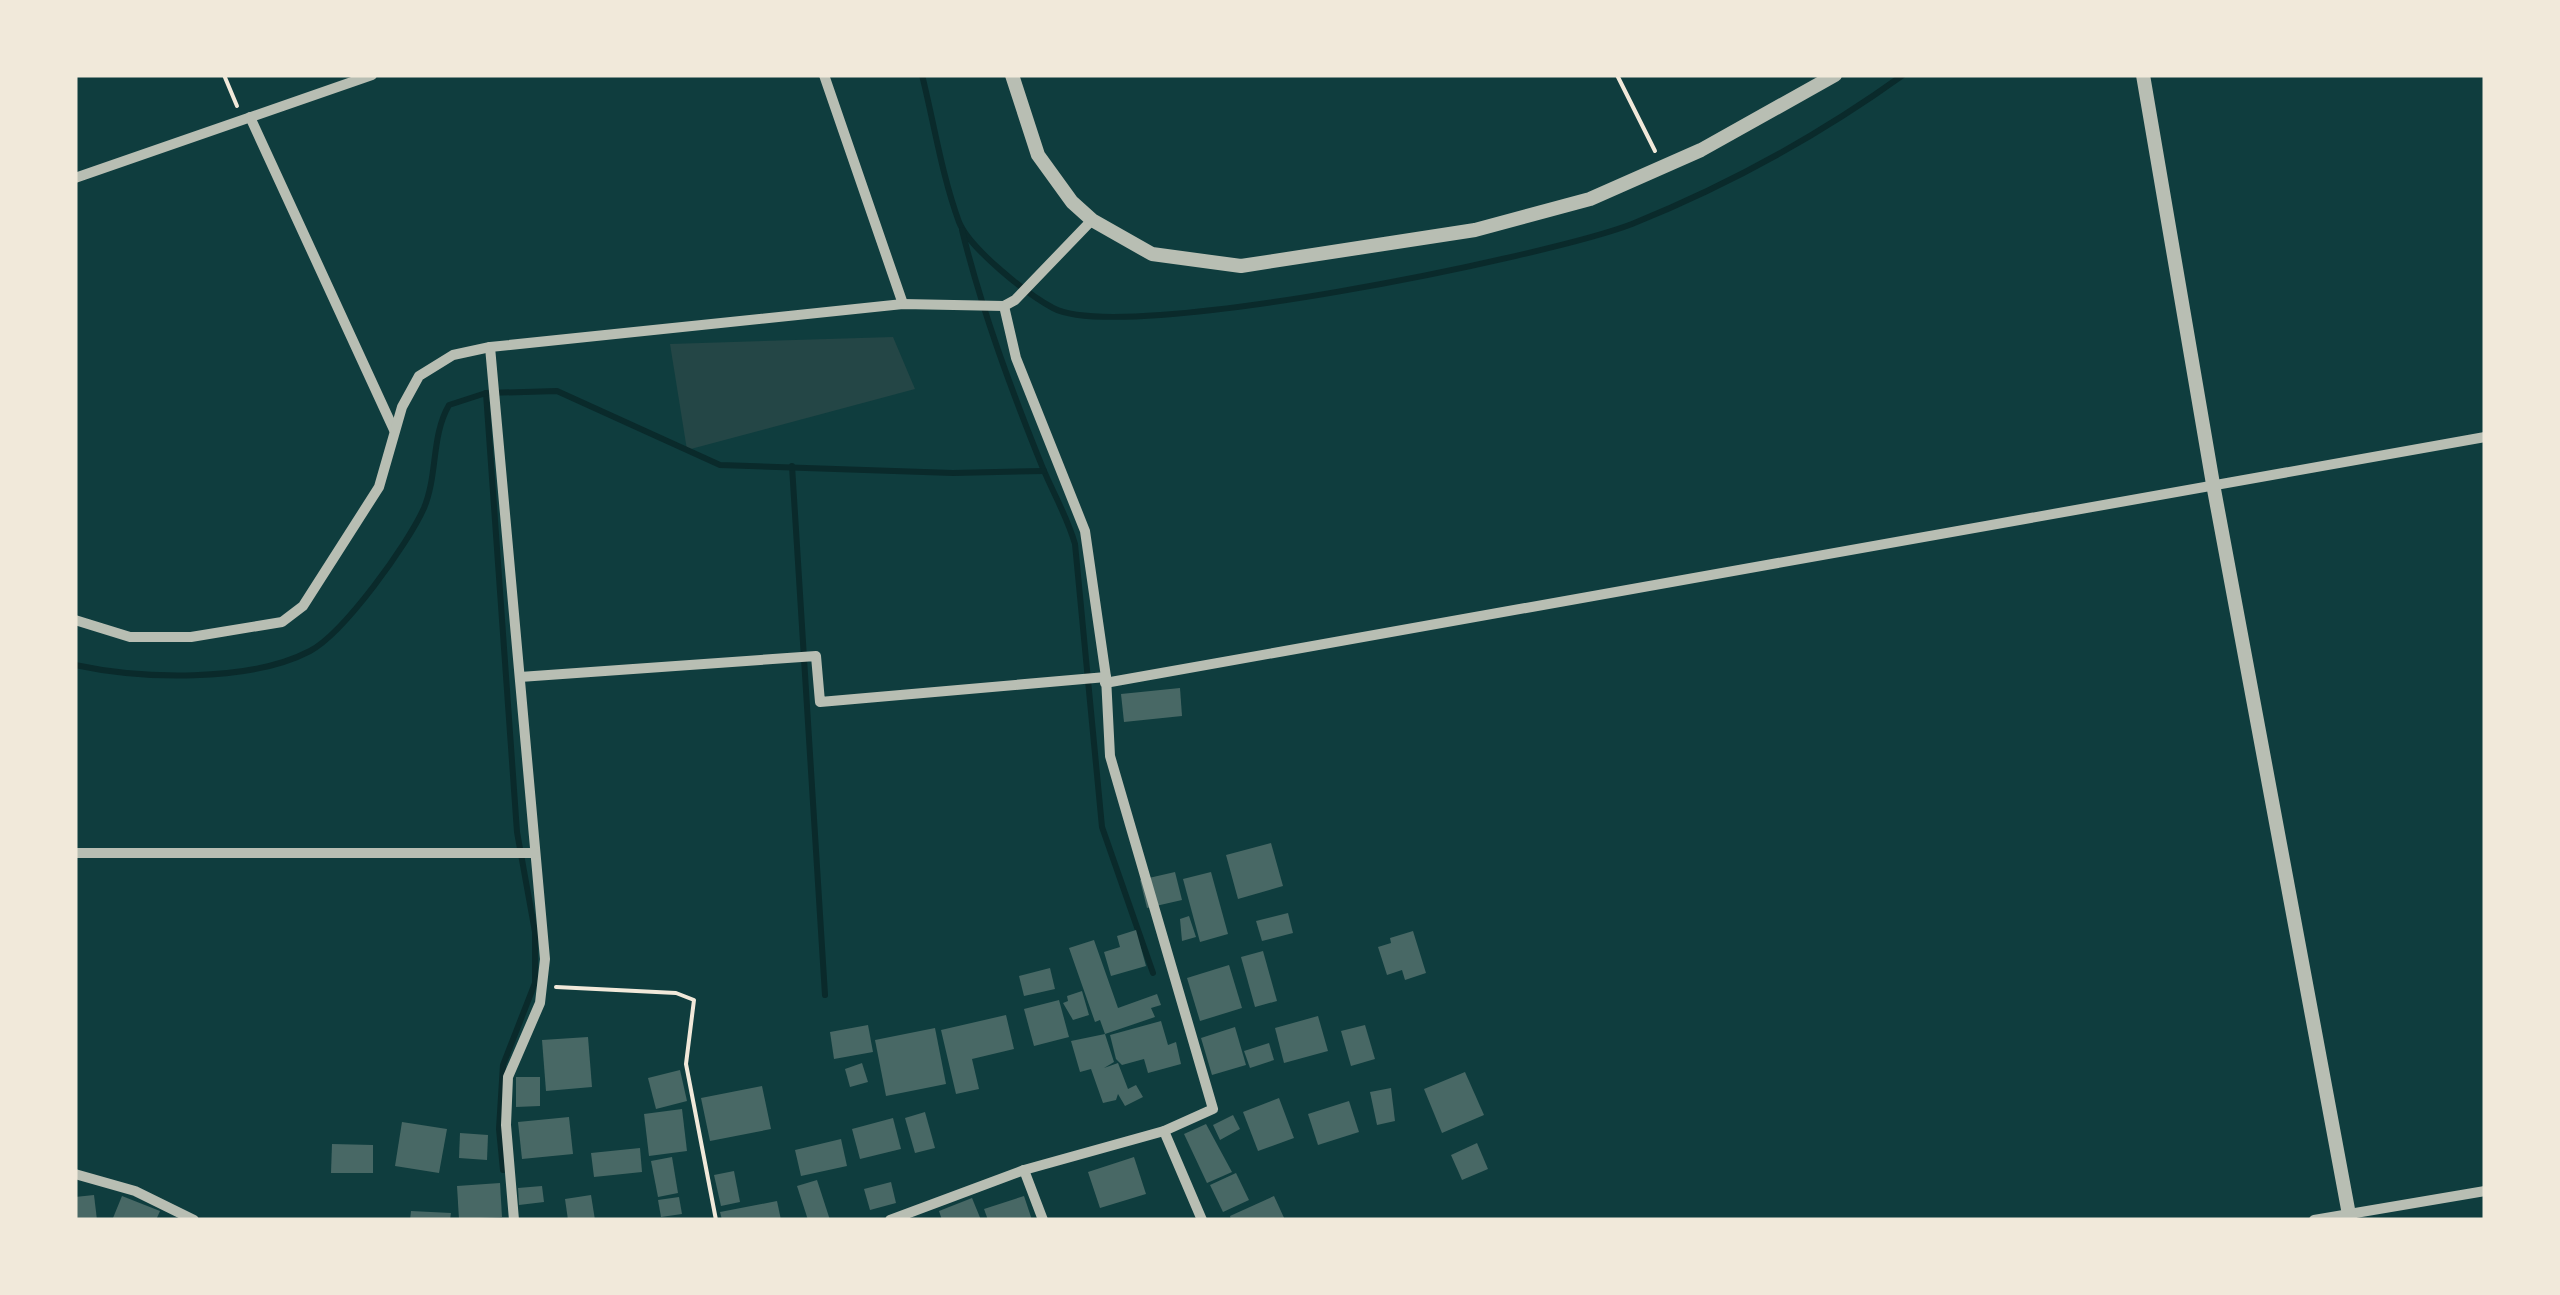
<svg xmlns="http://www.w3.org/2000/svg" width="2560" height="1295" viewBox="0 0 2560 1295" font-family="'Public Sans',sans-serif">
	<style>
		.green { fill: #244646 }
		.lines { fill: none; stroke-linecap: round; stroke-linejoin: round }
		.stream { stroke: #0a2a2b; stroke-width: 6 }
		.building { fill: #486865 }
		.path { stroke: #f1e9da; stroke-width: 4 }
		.minor { stroke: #b8beb3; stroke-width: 10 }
		.tertiary { stroke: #b8beb3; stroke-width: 14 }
	</style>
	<rect width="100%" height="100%" fill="#0f3d3e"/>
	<!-- green -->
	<path class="green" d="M893 337 915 389 687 450 670 344Z"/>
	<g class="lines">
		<!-- stream -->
		<g class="stream">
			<path d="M922 75C934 123 942 176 959 222 970 249 1027 294 1053 308 1121 345 1549 256 1632 224 1726 186 1821 134 1903 75"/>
			<path d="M962 230C982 311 1011 389 1042 466 1053 493 1067 516 1075 544L1102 827 1153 973"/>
			<path d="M486 393 517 832 535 932V983L503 1065 499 1129 503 1170"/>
			<path d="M792 466 825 995"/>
			<path d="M75 665C140 679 249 683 310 651 344 633 408 544 424 508 438 474 431 436 449 405L486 393 557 391 720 465 953 473 1044 471"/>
		</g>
	</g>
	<!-- building -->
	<g class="building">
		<path d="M1180 688 1182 716 1124 722 1121 694Z"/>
		<path d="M1271 843 1283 886 1238 899 1226 855Z"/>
		<path d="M1175 872 1182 900 1147 908 1140 880Z"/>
		<path d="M1211 872 1228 934 1200 942 1183 879Z"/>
		<path d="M1288 913 1293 933 1262 941 1256 921Z"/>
		<path d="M1189 916 1196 937 1182 941 1180 919Z"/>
		<path d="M1136 930 1146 966 1111 976 1104 952 1120 947 1117 936Z"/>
		<path d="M1413 931 1426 973 1405 980 1402 970 1387 975 1378 947 1391 943 1390 938Z"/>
		<path d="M1094 940 1118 1008 1157 994 1161 1005 1151 1008 1155 1017 1105 1034 1100 1020 1095 1022 1069 948Z"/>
		<path d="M1263 951 1277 1001 1255 1007 1241 957Z"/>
		<path d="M1229 965 1242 1008 1200 1021 1187 978Z"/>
		<path d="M1050 968 1055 989 1024 996 1019 976Z"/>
		<path d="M1082 991 1089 1015 1073 1020 1063 1003 1068 1001 1067 996Z"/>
		<path d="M1059 1000 1069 1037 1034 1046 1024 1009Z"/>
		<path d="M1006 1015 1014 1049 972 1059 979 1089 956 1094 941 1030Z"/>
		<path d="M1318 1016 1328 1051 1284 1063 1275 1028Z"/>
		<path d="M1161 1021 1168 1045 1176 1042 1181 1064 1148 1073 1144 1059 1122 1065 1116 1059 1110 1035Z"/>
		<path d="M868 1025 873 1052 834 1059 830 1032Z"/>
		<path d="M1365 1025 1375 1059 1351 1066 1341 1031Z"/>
		<path d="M1235 1027 1246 1065 1212 1075 1201 1038Z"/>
		<path d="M935 1028 946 1084 886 1096 875 1040Z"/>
		<path d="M1105 1034 1114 1062 1104 1068 1118 1063 1128 1089 1136 1085 1143 1097 1125 1106 1118 1094 1116 1100 1103 1103 1091 1069 1080 1072 1071 1041Z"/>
		<path d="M588 1037 592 1087 546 1091 542 1040Z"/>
		<path d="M1269 1043 1274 1060 1250 1068 1244 1051Z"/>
		<path d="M862 1063 868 1082 850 1087 845 1069Z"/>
		<path d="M680 1070 687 1101 656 1109 648 1078Z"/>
		<path d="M1465 1072 1484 1115 1442 1133 1424 1089Z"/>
		<path d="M516 1077H540V1106L516 1107Z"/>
		<path d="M762 1086 771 1129 710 1141 701 1098Z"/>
		<path d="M1391 1088 1395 1121 1377 1125 1370 1092Z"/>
		<path d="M1279 1098 1294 1138 1258 1151 1243 1112Z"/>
		<path d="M1349 1101 1359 1132 1318 1145 1308 1114Z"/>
		<path d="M682 1109 687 1151 649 1156 644 1114Z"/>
		<path d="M925 1112 935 1148 915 1153 905 1118Z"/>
		<path d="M1233 1115 1240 1129 1220 1140 1213 1125Z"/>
		<path d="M569 1117 573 1154 522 1159 518 1122Z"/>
		<path d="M893 1118 901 1149 860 1159 852 1129Z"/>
		<path d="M402 1122 447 1129 439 1173 395 1166Z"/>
		<path d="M1206 1124 1232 1172 1207 1183 1184 1134Z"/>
		<path d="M460 1133 488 1135 487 1160 459 1158Z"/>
		<path d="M841 1139 847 1166 801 1176 795 1150Z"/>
		<path d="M1477 1143 1488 1169 1462 1180 1451 1155Z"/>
		<path d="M332 1144 373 1145V1173H331Z"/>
		<path d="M640 1148 642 1172 594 1177 591 1153Z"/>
		<path d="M672 1157 678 1193 658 1197 651 1161Z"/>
		<path d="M1134 1157 1146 1194 1100 1208 1088 1172Z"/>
		<path d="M734 1171 740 1202 721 1206 714 1175Z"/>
		<path d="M1236 1173 1249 1200 1223 1212 1210 1185Z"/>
		<path d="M817 1180 830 1220H808L797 1186Z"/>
		<path d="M891 1182 896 1203 870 1210 864 1189Z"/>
		<path d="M500 1183 502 1217 459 1219 457 1186Z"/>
		<path d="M542 1186 544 1202 519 1205 518 1188Z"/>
		<path d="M94 1195 97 1220H75V1197Z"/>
		<path d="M591 1195 595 1220H568L565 1199Z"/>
		<path d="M122 1196 160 1211 156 1220 113 1218Z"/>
		<path d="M1024 1196 1032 1220H988L984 1209Z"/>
		<path d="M1274 1196 1285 1220H1231L1230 1216Z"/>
		<path d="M679 1197 682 1214 661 1217 658 1200Z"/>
		<path d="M972 1198 981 1220H942L939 1211Z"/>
		<path d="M777 1201 781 1220H722L720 1212Z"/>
		<path d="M411 1211 451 1213 450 1220H410Z"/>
	</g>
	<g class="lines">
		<!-- path -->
		<g class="path">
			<path d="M224 75 237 106"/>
			<path d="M1617 75 1655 151"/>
			<path d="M556 987 676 993 694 1000 686 1064 716 1220"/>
		</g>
		<!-- minor -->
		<g class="minor">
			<path d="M824 75 903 304"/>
			<path d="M250 117 394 430"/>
			<path d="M75 178 372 75"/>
			<path d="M490 347 545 959 540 1003 508 1077 506 1125 514 1220"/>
			<path d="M75 620 130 637H191L282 622 303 606 379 487 402 407 419 376 453 355 490 347 903 304 1004 306 1015 300 1092 220"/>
			<path d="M520 677 816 656 820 702 1106 677"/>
			<path d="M1105 683 2485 437"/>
			<path d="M75 853H533"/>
			<path d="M1164 1131 1202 1220"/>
			<path d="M1024 1170 1043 1220"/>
			<path d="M75 1174 135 1191 194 1220"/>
			<path d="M890 1220 1024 1170 1164 1131 1213 1109 1110 756 1106 677 1085 531 1016 358 1004 306"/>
			<path d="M2314 1220 2485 1191"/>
		</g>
		<!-- tertiary -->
		<g class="tertiary">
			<path d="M1012 75 1038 155 1072 202 1092 220 1152 254 1241 266 1475 230 1590 199 1701 150 1835 75"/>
			<path d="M2143 75 2213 484 2350 1220"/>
		</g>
	</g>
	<!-- border -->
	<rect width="2560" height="1295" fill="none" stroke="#f1e9da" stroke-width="155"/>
</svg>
